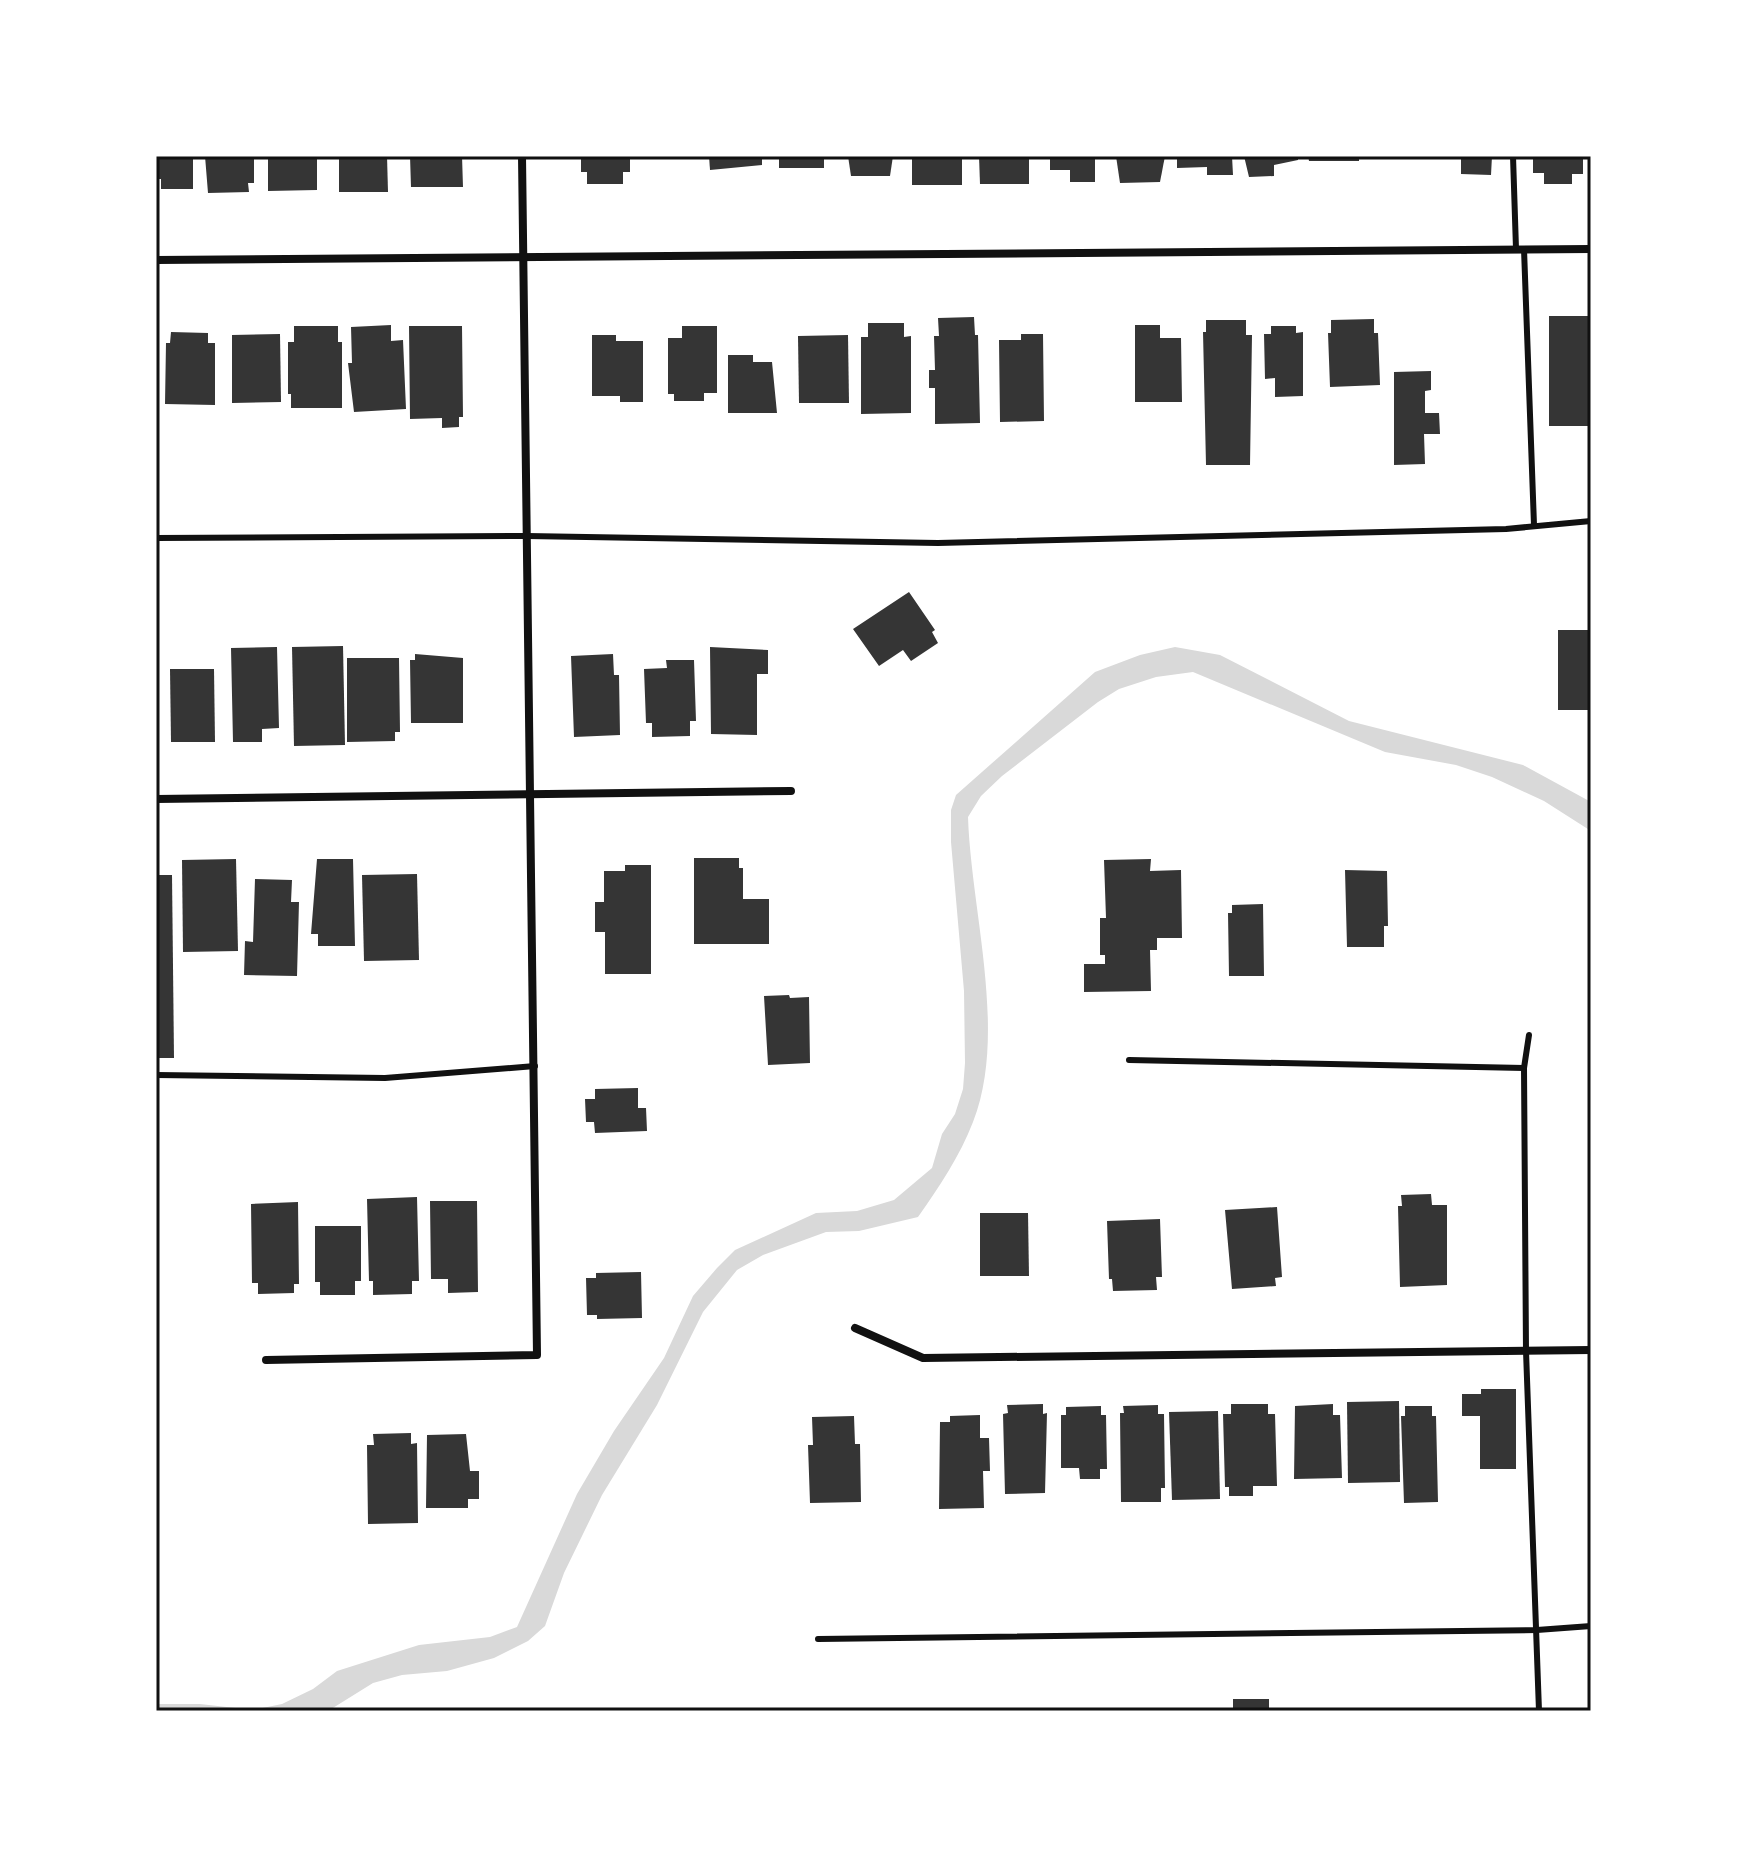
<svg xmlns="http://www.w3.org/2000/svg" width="1747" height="1867" viewBox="0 0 1747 1867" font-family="'IBM Plex Serif',serif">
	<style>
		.water { fill: #d9d9d9 }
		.building { fill: #353535 }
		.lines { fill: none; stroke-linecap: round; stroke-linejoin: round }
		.service { stroke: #111; stroke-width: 6 }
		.minor { stroke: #111; stroke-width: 8 }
		.neatline { fill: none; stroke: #111; stroke-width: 3 }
	</style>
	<rect width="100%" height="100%" fill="#fff"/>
	<!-- water -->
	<path class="water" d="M1175 647 1220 655 1349 721 1523 765 1591 802V831L1544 801 1492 777 1456 765 1385 752 1193 672 1156 677 1119 689 1098 702 1002 776 981 796 968 817C971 911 1008 1033 973 1122 960 1156 939 1187 918 1217L859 1231 826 1232 763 1255 737 1270 703 1312 657 1405 602 1495 564 1573 545 1626 528 1641 494 1658 447 1671 402 1675 373 1683 328 1711H156V1704H200L253 1710 282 1704 313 1689 337 1671 419 1645 490 1637 517 1627 577 1494 614 1431 664 1358 693 1296 717 1268 735 1250 816 1213 857 1211 894 1200 932 1168 942 1134 955 1114 963 1089 965 1063 964 991 951 842V810L956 795 1095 672 1140 655Z"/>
	<!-- building -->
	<g class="building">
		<path d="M156 156H193V189H161V179H156Z"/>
		<path d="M205 156H254V183H248L249 192 208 193Z"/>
		<path d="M268 156H317V190L268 191Z"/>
		<path d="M339 156H387L388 192H339Z"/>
		<path d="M410 156H462L463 187H411Z"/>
		<path d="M581 156H630V172H623V184H587V172H581Z"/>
		<path d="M709 156H762V165L710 170Z"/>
		<rect x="779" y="156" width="45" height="12"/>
		<path d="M848 156H893L890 176H851Z"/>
		<rect x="912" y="156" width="50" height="29"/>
		<path d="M979 156H1029V184H980Z"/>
		<path d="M1050 156H1095V182H1070V170H1050Z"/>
		<path d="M1116 156H1165L1160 182 1120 183Z"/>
		<path d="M1177 156H1232L1233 175H1207V167L1177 168Z"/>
		<path d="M1244 156H1298V160L1274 165V176L1249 177Z"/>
		<path d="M1308 156H1359V161H1309Z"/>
		<path d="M1440 156H1492L1491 175 1461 174V159H1440Z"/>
		<path d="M1533 156H1583V174H1572V184H1544V173H1533Z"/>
		<rect x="1549" y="316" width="42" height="110"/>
		<path d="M974 317 975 335H978L980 423 935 424V388H929V370H935L934 336H939L938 318Z"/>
		<path d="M1374 319V333H1378L1380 385 1330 387 1328 333H1331V320Z"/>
		<path d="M1206 320H1246V335H1252L1250 465H1206L1203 332H1206Z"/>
		<path d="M868 323H904V337L911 336V413L861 414V337H868Z"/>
		<path d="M391 325V341L403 340 406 409 354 412 348 363H352L351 327Z"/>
		<path d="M1135 325H1160V338H1181L1182 402H1135Z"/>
		<path d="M294 326H338V342H342V408H291V394H288V342H294Z"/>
		<path d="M409 326H462L463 417H459V427L442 428V418L410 419Z"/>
		<path d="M682 326H717V393H704V401H674V394H668V338H682Z"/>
		<path d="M1271 326H1296V333L1303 332V396L1275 397V378L1265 379 1264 334H1271Z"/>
		<path d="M171 332 208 333V343H215V405L165 404 166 343H170Z"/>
		<path d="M280 334 281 402 232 403V335Z"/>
		<path d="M1021 334H1043L1044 421 1000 422 999 340H1021Z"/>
		<path d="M592 335H616V341H643V402H620V396H592Z"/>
		<path d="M848 335 849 403H799L798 336Z"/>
		<path d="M728 355H753V362H772L777 413H728Z"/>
		<path d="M1431 371V390L1425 391V413H1439L1440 434H1424L1425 464 1394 465V372Z"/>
		<path d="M909 592 935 630 932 632 938 643 911 661 903 650 879 666 853 629Z"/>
		<rect x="1558" y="630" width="33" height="80"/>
		<path d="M343 646 345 745 294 746 292 647Z"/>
		<path d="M277 647 279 728 262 729V742H233L231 648Z"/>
		<path d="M710 647 768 650V674H757V735L711 734Z"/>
		<path d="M415 654 463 658V723H411L410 660H415Z"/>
		<path d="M613 654 614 675H619L620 735 574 737 571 656Z"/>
		<path d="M347 658H399L400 732H395V741L347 742Z"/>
		<path d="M666 660H694L696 721H690V736L652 737V723H646L644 669 667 668Z"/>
		<path d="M170 669H214L215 742H171Z"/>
		<path d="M694 858H739V868H743V899H769V944H694Z"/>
		<path d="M236 859 238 951 183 952 182 860Z"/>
		<path d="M317 859H353L355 946H318V934H311Z"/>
		<path d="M1151 859 1150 871 1181 870 1182 938H1157V950H1150L1151 991 1084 992V964H1105V955H1100V918H1106L1104 860Z"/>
		<path d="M625 865H651V974H605V932H595V902H604V871H625Z"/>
		<path d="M1345 870 1387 871 1388 926H1384V947H1347Z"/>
		<path d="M417 874 419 960 364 961 362 875Z"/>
		<path d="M156 875H172L174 1058H156Z"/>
		<path d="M255 879 292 880 291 902H299L297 976 244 975 245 941 253 942Z"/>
		<path d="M1263 904 1264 976H1229L1228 913H1232V905Z"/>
		<path d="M789 995 790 998 809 997 810 1063 768 1065 764 996Z"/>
		<path d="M638 1088V1108H646L647 1131 595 1133 594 1122H586L585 1099H595V1089Z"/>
		<path d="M1431 1194 1432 1205H1447V1285L1400 1287 1398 1206H1402L1401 1195Z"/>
		<path d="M417 1197 419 1281H412V1294L373 1295V1281H369L367 1199Z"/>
		<path d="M430 1201H477L478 1292 448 1293V1279H431Z"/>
		<path d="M298 1202 299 1284H294V1293L258 1294V1283H252L251 1204Z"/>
		<path d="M1277 1207 1282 1277 1275 1278 1276 1286 1232 1289 1225 1210Z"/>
		<path d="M980 1213H1028L1029 1276H980Z"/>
		<path d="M1160 1219 1162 1277H1156L1157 1290 1113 1291 1112 1279H1109L1107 1221Z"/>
		<path d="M315 1226H361V1281H355V1295H320V1282H315Z"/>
		<path d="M641 1272 642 1318 597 1319V1315H587L586 1278H596V1273Z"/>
		<path d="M1481 1389H1516V1469H1480V1416H1462V1394H1481Z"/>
		<path d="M1399 1401 1400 1482 1348 1483 1347 1402Z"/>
		<path d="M1043 1404V1414L1047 1413 1045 1493 1005 1494 1003 1414 1008 1413 1007 1405Z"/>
		<path d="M1231 1404H1268V1414H1275L1277 1486H1253V1496H1229V1487H1225L1223 1414H1231Z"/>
		<path d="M1333 1404V1415H1340L1342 1478 1294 1479 1295 1406Z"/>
		<path d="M1158 1405V1414H1164L1165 1488H1161V1502H1121L1120 1413H1124L1123 1406Z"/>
		<path d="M1101 1406V1415H1106L1107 1469H1100V1479H1080L1079 1468H1061V1415H1066V1407Z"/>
		<path d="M1405 1406H1432V1416H1436L1438 1502 1404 1503 1401 1416H1405Z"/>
		<path d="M1218 1411 1220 1499 1172 1500 1169 1412Z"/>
		<path d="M980 1415V1438H989L990 1471H983L984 1508 939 1509 940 1422H950V1416Z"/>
		<path d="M854 1416 855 1444H860L861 1502 810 1503 808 1445H813L812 1417Z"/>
		<path d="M411 1433V1444L417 1443 418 1523 368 1524 367 1445H374L373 1434Z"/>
		<path d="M466 1434 470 1471H479V1499H468V1508H426L427 1435Z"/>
		<rect x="1233" y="1699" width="36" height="12"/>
	</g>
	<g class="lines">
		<!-- service -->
		<g class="service">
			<path d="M1513 156 1516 249"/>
			<path d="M1524 249 1534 525"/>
			<path d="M156 538 527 536 938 543 1506 529 1591 521"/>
			<path d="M1529 1035 1524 1068 1526 1351 1539 1711"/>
			<path d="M1129 1060 1524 1068"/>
			<path d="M156 1075 385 1078 535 1066"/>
			<path d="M818 1639 1537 1630 1591 1626"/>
		</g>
		<!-- minor -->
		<g class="minor">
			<path d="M156 260 1591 249"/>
			<path d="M156 799 791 791"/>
			<path d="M855 1328 923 1358 1591 1350"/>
			<path d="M266 1360 537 1355 522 156"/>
		</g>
	</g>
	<!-- border -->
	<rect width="1747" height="1867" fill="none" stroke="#ffffff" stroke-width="316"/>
	<rect x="158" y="158" width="1431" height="1551" class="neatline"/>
</svg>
